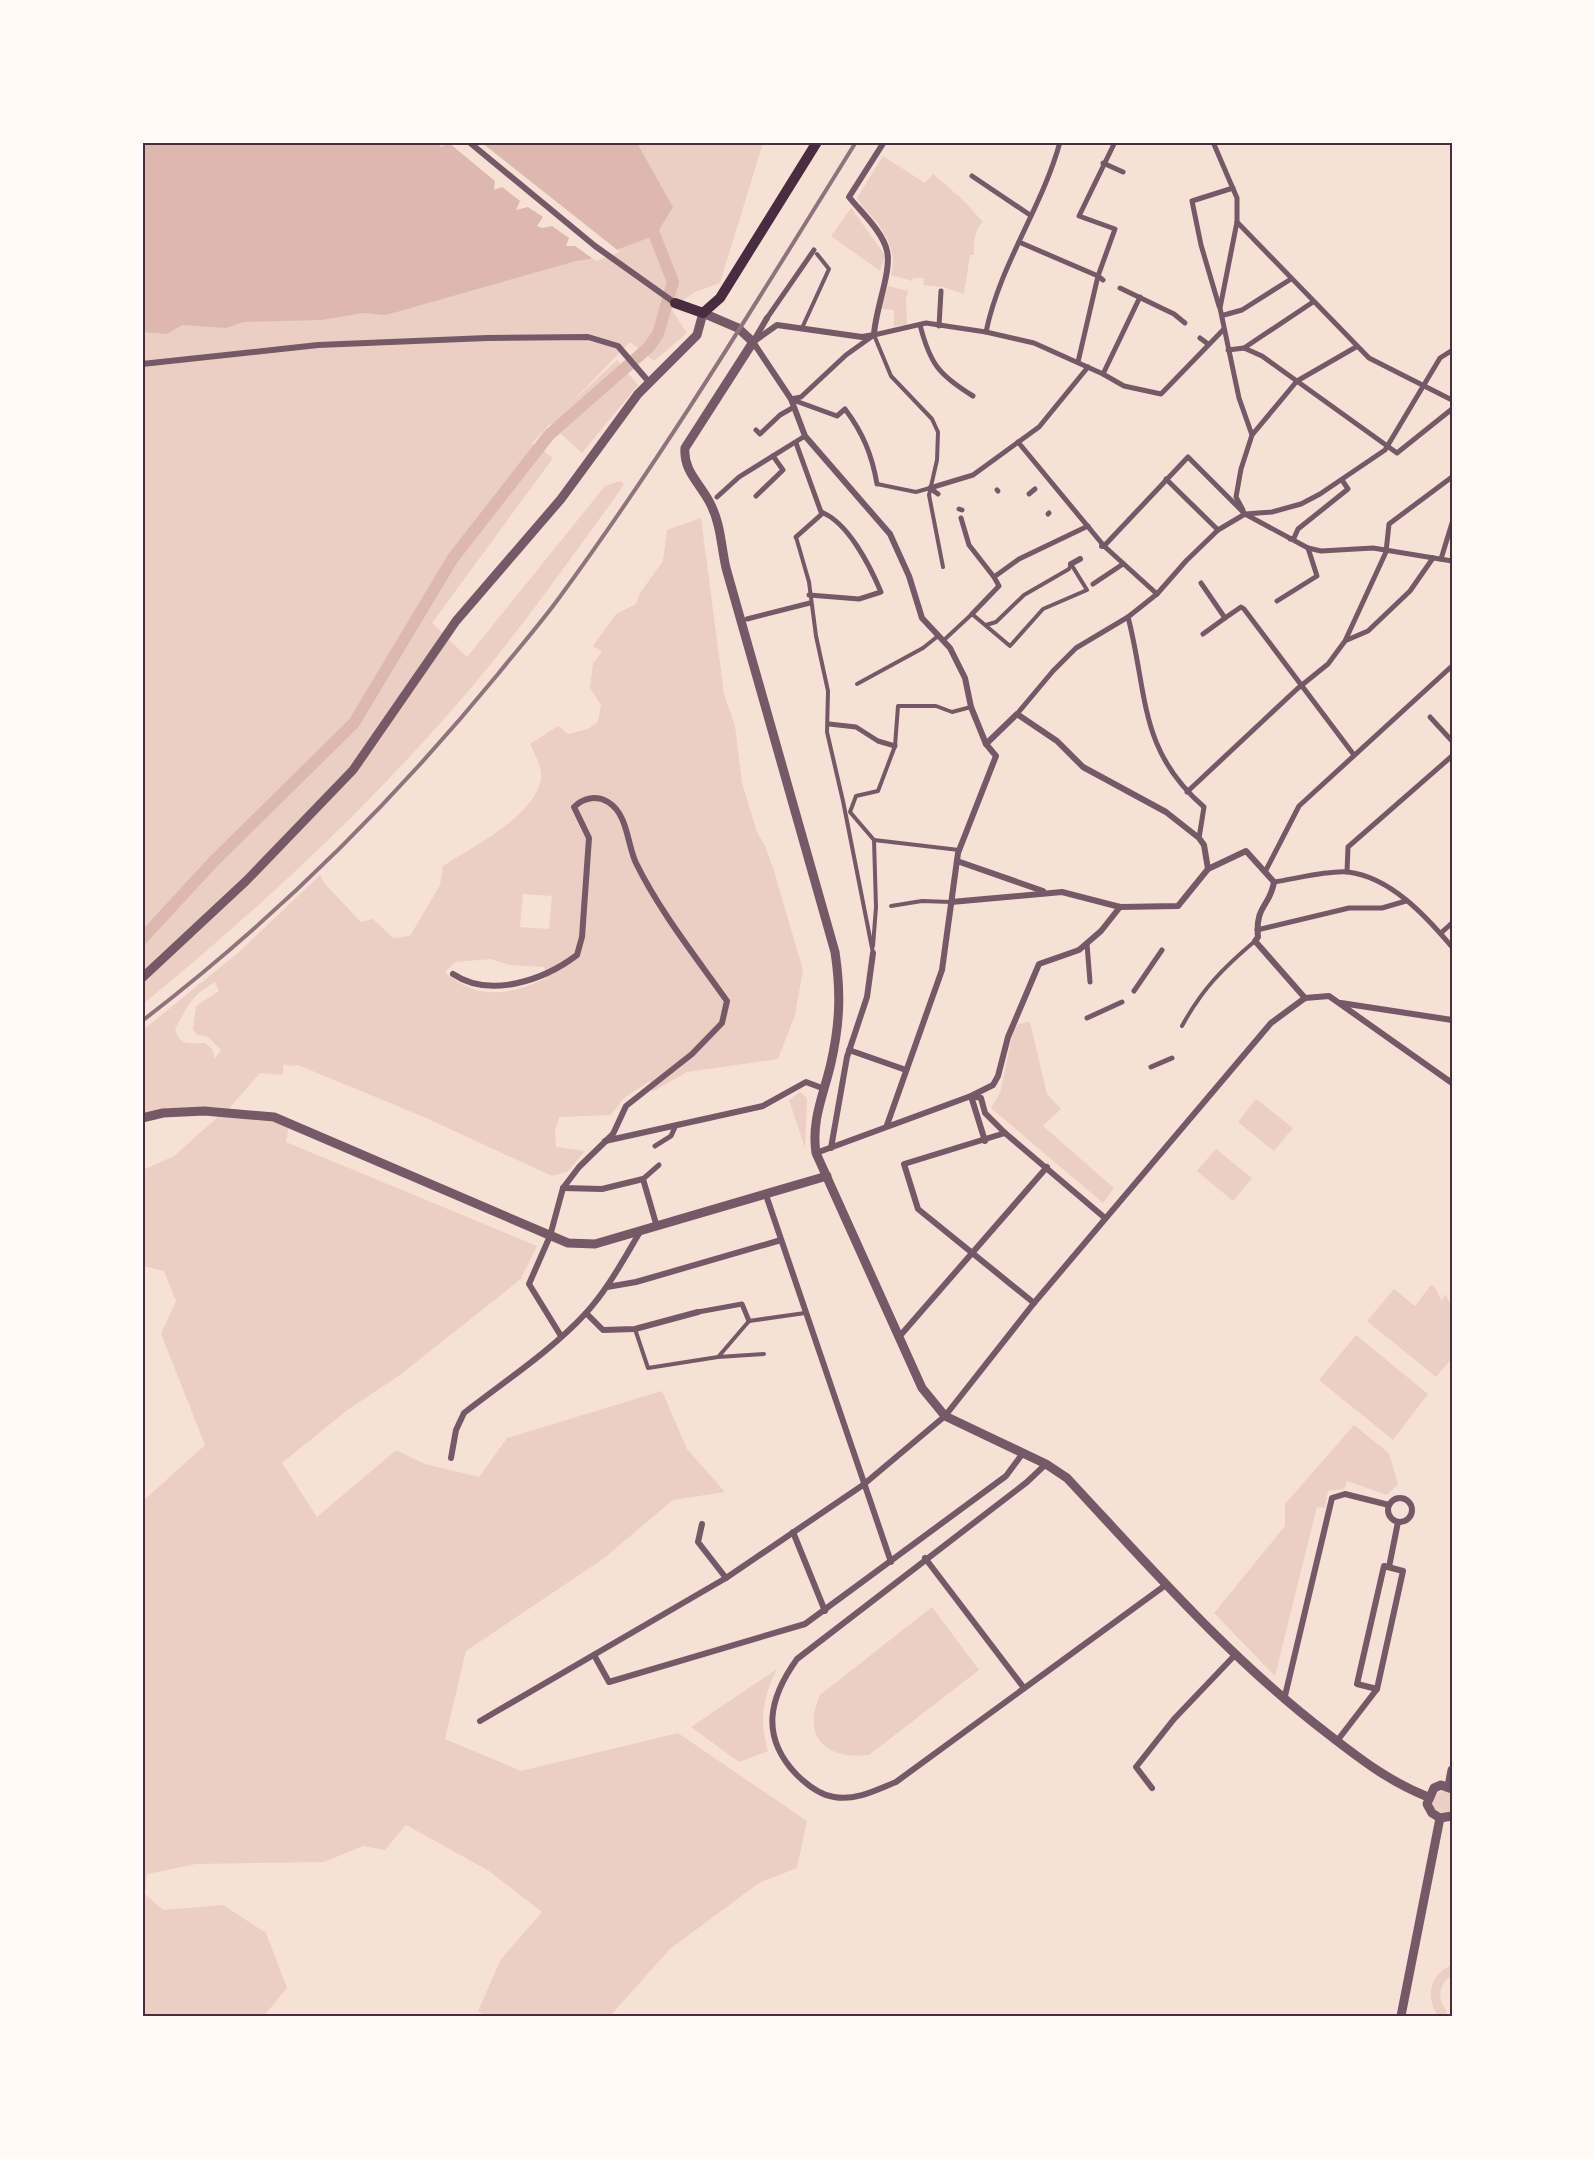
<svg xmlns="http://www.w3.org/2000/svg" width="1595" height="2159" viewBox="0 0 1595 2159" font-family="Commissioner,sans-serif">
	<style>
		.green { fill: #ebcfc5; fill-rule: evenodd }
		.water { fill: #dcb8b0 }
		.pier { fill: #f7e1d7 }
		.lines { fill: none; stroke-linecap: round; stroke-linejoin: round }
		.canal { stroke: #dcb8b0; stroke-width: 12 }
		.service { stroke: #755966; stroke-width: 4 }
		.pedestrian { stroke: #755966; stroke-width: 5 }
		.minor { stroke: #755966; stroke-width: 6 }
		.tertiary { stroke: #755966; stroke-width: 9 }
		.secondary { stroke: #4a2c40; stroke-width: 10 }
		.rail { stroke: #8f747c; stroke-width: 4 }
		.neatline { fill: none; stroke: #4a2c40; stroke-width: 2 }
	</style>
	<rect width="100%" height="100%" fill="#f7e1d7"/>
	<!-- green -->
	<g class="green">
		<path d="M143 143H763L720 283 695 292 671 309 687 333 654 361 630 342 569 405 617 360 638 385 582 453 550 424 532 443 553 458 432 623 467 657 605 486 620 481 624 484 614 499C570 559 528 619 481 676 381 796 263 906 143 1004Z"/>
		<path d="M883 156 925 183 933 174 963 200 983 222C974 230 974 243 974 255H970L964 294 943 287 923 285 924 278H913L906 298 907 325 894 326V310L881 309C891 271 903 260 878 224 871 215 862 208 857 198ZM891 275 912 281 908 291 888 286Z"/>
		<path d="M851 208 882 251 885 256 880 271 831 236Z"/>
		<path d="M701 518 724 694 735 726 742 783 757 832 765 846 774 871 803 970 795 1015 778 1059 687 1072 652 1092 650 1081 624 1098 611 1115 559 1117 555 1132 556 1147 585 1151 567 1172 552 1176 426 1118 298 1065 291 1066 284 1064 282 1075 260 1073 226 1112 143 1118V1030L239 952 320 875 325 884 361 922 373 919 393 938 410 936 440 885 443 866C472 847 535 816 541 779 543 768 535 755 530 744L558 726 568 734 588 729 598 722 601 705 590 688 593 663 602 652 593 646 616 614 636 604 640 593 663 561 667 530ZM523 894 552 896 549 929 520 927ZM491 959 510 965 544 967 547 978C510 995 477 1001 445 972L455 962ZM215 982 219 991 196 1006 193 1029 197 1035 207 1036 221 1050 215 1059 212 1049 205 1043C190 1042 181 1048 175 1029 189 1005 189 997 215 982Z"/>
		<path d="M1030 1022 1047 1094 1061 1109 1043 1126 1114 1188 1103 1203 991 1108 1000 1093 1013 1032 1018 1024Z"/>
		<path d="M800 1092 807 1098 805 1148 789 1100Z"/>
		<path d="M1256 1099 1293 1128 1274 1151 1238 1122Z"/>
		<path d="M221 1114 274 1117 289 1126 286 1142 537 1246 521 1279 400 1375 346 1411 282 1463 317 1517 396 1450 425 1464 479 1477 507 1438 662 1391 687 1449 725 1492 673 1500 603 1559 466 1651 445 1739 521 1771 678 1733 807 1821 797 1868 759 1883 670 1949 610 2016H486L478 2011 501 1959 542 1912 489 1871 406 1825 385 1850 363 1846 324 1862 196 1864 147 1874 145 1894 163 1910 223 1905 266 1933 287 1988 264 2016H143V1501L205 1445 161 1334 176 1301 164 1271 143 1266V1170L174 1156Z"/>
		<path d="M1216 1149 1252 1178 1233 1201 1197 1171Z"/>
		<path d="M1430 1286H1434L1442 1301 1445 1294 1452 1307V1358L1436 1377 1367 1321 1394 1289 1415 1306Z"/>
		<path d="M1356 1335 1428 1394 1393 1440 1319 1380Z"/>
		<path d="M1354 1425 1389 1453 1398 1484 1387 1495 1347 1481 1344 1489 1328 1491 1325 1508 1317 1507 1275 1676 1214 1613 1285 1526V1504Z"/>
		<path d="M932 1607 979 1670 869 1755C827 1760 801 1738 820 1695Z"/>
		<path d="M777 1669C763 1697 759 1720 768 1751L739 1762 691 1727Z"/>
		<circle cx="1444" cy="1802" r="11"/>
		<path d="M1452 1965V1975C1439 1984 1436 1999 1447 2011L1444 2016H1438C1425 1996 1430 1974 1452 1965Z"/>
	</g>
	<!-- water -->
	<path class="water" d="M142 143H637L673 207 656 235 595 258 576 261 386 315 363 313 322 320 244 322 226 328 182 325 167 334 143 332Z"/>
	<!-- pier -->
	<path class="pier" d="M442 143H482L620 252 596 261 575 246H566L569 238 552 226 542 228 537 226 543 217 528 207 516 210 520 201 502 187 494 190 495 181 449 143 440 147Z"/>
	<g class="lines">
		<!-- canal -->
		<path class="canal" d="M142 939 213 862 354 723 453 558 549 435 649 347 658 334 673 282 649 221"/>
		<!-- service -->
		<g class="service">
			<path d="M802 328 829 269 817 254"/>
			<path d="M874 335 891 376 932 419 938 432 937 460 929 495 943 567"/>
			<path d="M877 484 916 492 930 488"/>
			<path d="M796 537 809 582 816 636 828 691 827 732 843 801 873 953"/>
			<path d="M944 640 972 614 1010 646 1043 609 1087 590 1071 564 1069 569 1024 595 996 622 986 625"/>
			<path d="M857 684 923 648 938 636"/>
			<path d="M874 840 959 850"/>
			<path d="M891 906 922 901 951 902"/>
			<path d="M873 946 876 907 874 840 850 812 856 796 878 791 895 746 898 706H936L952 712 971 707"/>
			<path d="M1182 1026C1202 989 1223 968 1255 941"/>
			<path d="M635 1329 648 1368 718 1357 764 1354"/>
			<path d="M719 1356 749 1321 805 1313"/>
		</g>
		<!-- pedestrian -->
		<g class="pedestrian">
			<path d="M1213 142 1237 198V222L1220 308 1239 398 1252 435 1241 469 1236 497 1243 510"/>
			<path d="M1103 163 1123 172"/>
			<path d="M972 176 1030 215"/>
			<path d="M1237 222 1369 358 1452 400"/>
			<path d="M1019 242 1098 276 1103 280"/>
			<path d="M1120 288 1174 314 1185 323"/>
			<path d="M1219 306 1201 245 1192 201 1233 188"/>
			<path d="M1224 315 1242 310 1291 279"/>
			<path d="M767 318 814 250"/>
			<path d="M920 325C930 364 939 375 973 396"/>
			<path d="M939 326 941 291"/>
			<path d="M986 332C1000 264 1042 208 1060 142"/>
			<path d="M1200 338 1208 344"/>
			<path d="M1244 348 1313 302"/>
			<path d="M1228 350 1244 348 1262 356 1397 453 1452 409"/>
			<path d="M1078 362 1098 276 1115 229 1079 216 1115 142"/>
			<path d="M1103 374 1140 297"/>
			<path d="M791 399 801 397 846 355 874 335 926 323 986 332 1034 343 1103 374 1124 386 1161 394 1223 330"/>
			<path d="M793 400 837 416 845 409C863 433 872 455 877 484"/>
			<path d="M756 430 760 434 780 415 794 407"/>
			<path d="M1252 435 1297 381 1356 347"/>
			<path d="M1018 442 1104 546 1157 594"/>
			<path d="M796 443 821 512C848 522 870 566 881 592L859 599 809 595"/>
			<path d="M1166 479 1218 530"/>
			<path d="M930 488 973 475 1039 427 1088 367"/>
			<path d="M930 488 938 494"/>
			<path d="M997 490 998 491"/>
			<path d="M1029 494 1035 489"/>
			<path d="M756 496 783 470 773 456"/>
			<path d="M717 497 739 477 805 436"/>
			<path d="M959 509 962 510"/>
			<path d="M1048 514 1049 513"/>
			<path d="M961 518 969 545 994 577"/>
			<path d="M796 537 823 513"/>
			<path d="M1290 539 1294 538 1298 529 1348 489 1342 480"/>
			<path d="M1104 546 1188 457 1245 514 1308 548 1321 551 1373 548 1452 561"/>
			<path d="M1441 559 1452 523"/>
			<path d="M1201 583 1225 618 1241 607 1244 609 1354 755"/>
			<path d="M1093 584 1123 564"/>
			<path d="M1277 601 1317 576 1308 548"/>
			<path d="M972 614 999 586 994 577 1019 559 1088 526"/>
			<path d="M1128 617C1148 694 1138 750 1204 807L1199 838"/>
			<path d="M747 619 810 603"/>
			<path d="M1203 634 1225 618"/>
			<path d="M1347 640 1368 631 1410 591 1433 558"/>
			<path d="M1017 714 1053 671 1076 648 1128 617 1157 594 1186 561 1218 530 1245 514 1272 512 1301 504 1320 494 1385 450 1440 358 1451 351"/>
			<path d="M1430 717 1452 741"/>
			<path d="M829 724 856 727 878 741 895 746"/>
			<path d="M1187 792 1297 689 1328 664 1345 641 1386 552 1389 524 1452 477"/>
			<path d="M1265 872 1299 806 1452 666"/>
			<path d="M1347 872 1348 847 1452 756"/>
			<path d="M1274 882C1295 879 1328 870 1348 872 1390 877 1426 916 1452 947"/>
			<path d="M1257 930 1349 908H1382L1406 901"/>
			<path d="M1441 933 1452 923"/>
			<path d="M1087 944 1090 982"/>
			<path d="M1134 991 1162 950"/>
			<path d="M1087 1018 1122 1002"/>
			<path d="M1151 1067 1172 1058"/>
			<path d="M655 1146 671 1136 676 1125"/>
			<path d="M643 1179 659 1165"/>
			<path d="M698 1312 742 1304 749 1321"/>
		</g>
		<!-- minor -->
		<g class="minor">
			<path d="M469 142 595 246 675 303"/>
			<path d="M753 342 791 399 805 436 890 534 909 576 922 618 950 648 965 678 971 707 986 744 996 756 958 853 942 970 887 1125"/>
			<path d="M753 342 777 325 862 337 874 335C875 310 892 271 887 251 883 232 861 212 849 197L884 142"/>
			<path d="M753 342 767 318"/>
			<path d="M142 364 318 345 487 338 588 337 618 346 649 382"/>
			<path d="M1102 546H1104"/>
			<path d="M1071 564 1080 559"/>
			<path d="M986 744 1017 714 1057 741 1083 767 1166 812 1199 838 1204 845 1208 869"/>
			<path d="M957 861 1043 891"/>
			<path d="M951 902 1062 892 1120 907 1178 906 1208 869 1246 851 1274 882C1270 907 1255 905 1258 937L1255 941 1305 998"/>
			<path d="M453 974C490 999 544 980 577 955L582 937 589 838 574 807C583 798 596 795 608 802 628 814 627 844 636 863 660 912 696 957 727 1001L722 1023 692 1054 626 1106 613 1134 579 1167 563 1188 550 1236 529 1284 561 1336"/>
			<path d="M1305 998 1329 996 1452 1083"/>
			<path d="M1341 1003 1452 1020"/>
			<path d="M849 1050 906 1070"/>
			<path d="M971 1096 985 1141"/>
			<path d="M972 1096 981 1098 985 1113 1005 1133 1105 1218"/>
			<path d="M1005 1133 904 1164 918 1209 1034 1303"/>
			<path d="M605 1141 763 1106 806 1082 822 1088"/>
			<path d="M831 1148 847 1057 867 997 873 953"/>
			<path d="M816 1153 971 1096 993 1085 998 1076 1008 1037 1039 964 1079 950 1101 931 1120 907"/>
			<path d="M563 1188 602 1189 643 1179 657 1227"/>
			<path d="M766 1195 891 1562"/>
			<path d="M607 1287 636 1282 781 1240"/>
			<path d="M586 1313 603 1330 635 1329 698 1312"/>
			<path d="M899 1337 1047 1167"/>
			<path d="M451 1458 456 1430 464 1413C505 1381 551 1351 586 1313 608 1289 623 1260 640 1232"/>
			<path d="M1046 1464 1027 1482 797 1659C769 1698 760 1736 796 1774 806 1784 820 1795 834 1797 856 1801 876 1790 896 1782L1167 1584"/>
			<circle cx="1400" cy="1510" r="12"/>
			<path d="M702 1524 698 1542 726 1578"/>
			<path d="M793 1532 825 1611"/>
			<path d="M925 1558 1024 1688"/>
			<path d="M1384 1566 1403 1571 1377 1689 1357 1684Z"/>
			<path d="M1389 1567 1398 1522"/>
			<path d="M594 1655 609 1682 805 1624 1006 1476 1023 1453"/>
			<path d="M1284 1700 1332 1498 1345 1494 1389 1505"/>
			<path d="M480 1721 726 1578 863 1485 945 1416 1034 1303 1271 1023 1305 998"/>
			<path d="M1337 1741 1377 1689"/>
			<path d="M1152 1788 1136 1767 1174 1719 1235 1655"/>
		</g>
		<!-- tertiary -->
		<g class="tertiary">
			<path d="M142 978 246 881 353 770 456 621 561 499 638 394 697 335 703 313 738 328 753 342 685 448C683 471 700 483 710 503 721 524 721 546 726 568L835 952C841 992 840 1023 831 1063 824 1094 811 1120 816 1153L922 1388 945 1416 1046 1464 1067 1478C1150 1567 1231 1660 1328 1734 1360 1759 1390 1782 1428 1797"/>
			<path d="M142 1118 163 1113 204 1111 274 1117 568 1243 595 1244 827 1176"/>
			<path d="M1449 1786 1452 1770"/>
			<path d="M1452 1789 1441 1785 1434 1788 1427 1804 1432 1813 1440 1818 1452 1816"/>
			<path d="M1401 2016 1440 1818"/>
		</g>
		<!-- secondary -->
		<path class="secondary" d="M675 303 703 313 720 298 817 142"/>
		<!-- rail -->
		<path class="rail" d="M142 1021C274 920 393 802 498 674 518 649 540 624 559 598 666 452 760 296 856 142"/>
	</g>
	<!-- border -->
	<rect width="1595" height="2159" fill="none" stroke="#fffaf5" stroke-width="288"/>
	<rect x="144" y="144" width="1307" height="1871" class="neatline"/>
</svg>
